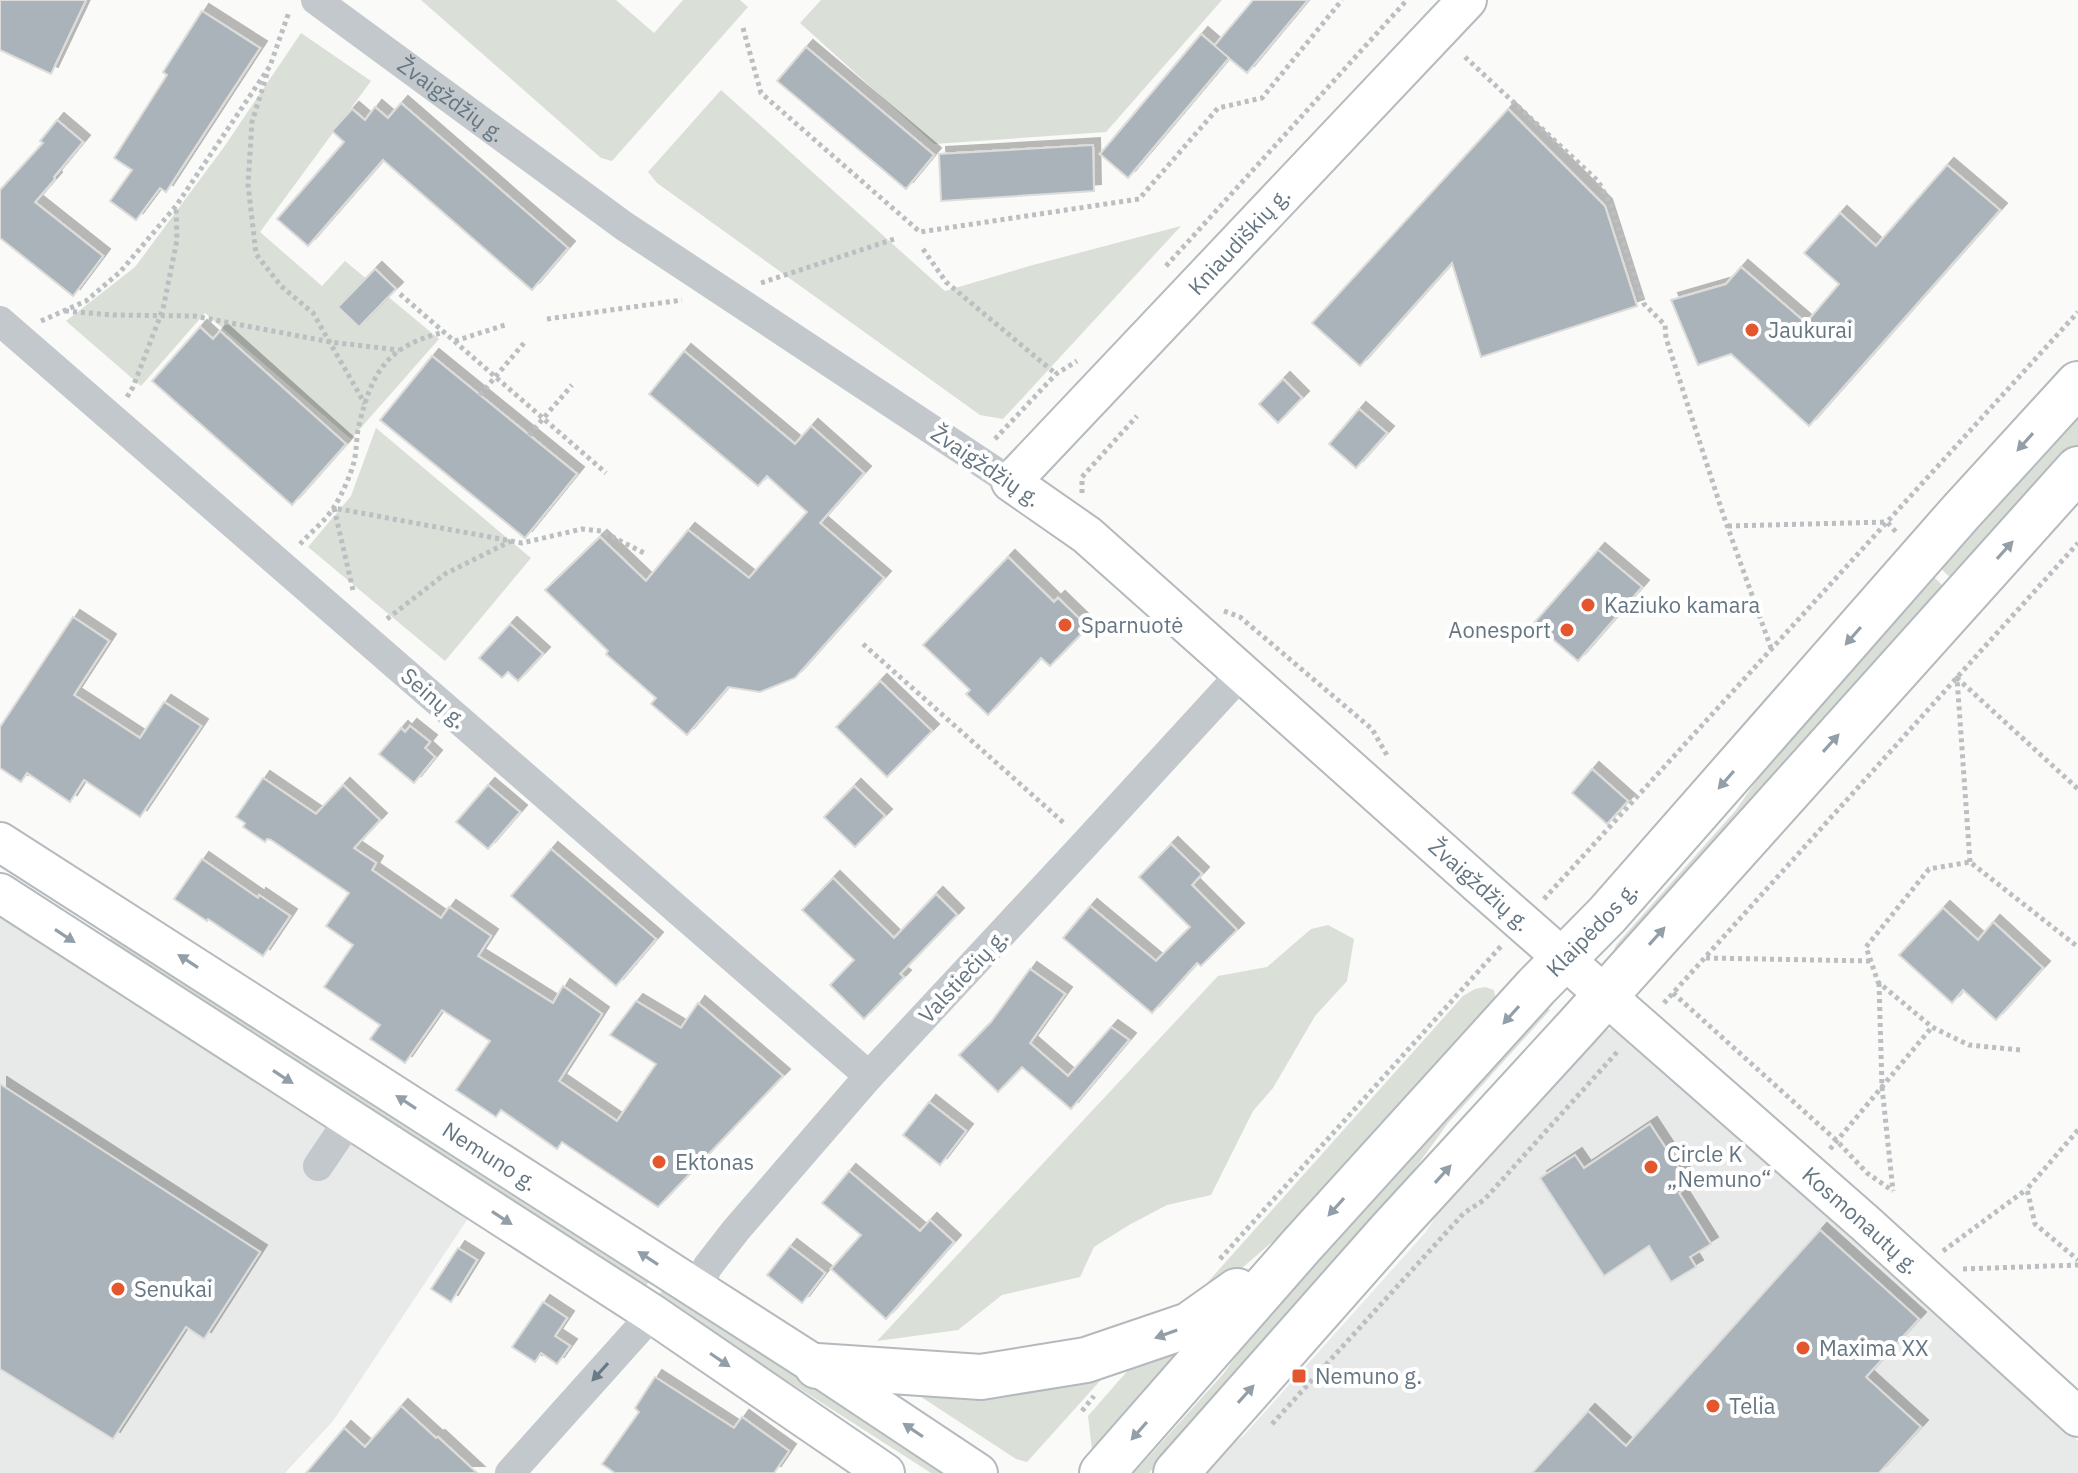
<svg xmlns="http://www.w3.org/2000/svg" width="2078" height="1473" viewBox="0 0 2078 1473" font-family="'IBM Plex Sans',sans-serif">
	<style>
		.built { fill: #e8e9e9 }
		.green { fill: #dadfd7 }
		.building { fill: #aab3b9; stroke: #dcdcda; stroke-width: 2; filter: url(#shadow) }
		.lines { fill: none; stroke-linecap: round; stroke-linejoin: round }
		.major-casing { stroke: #b5babe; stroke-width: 42 }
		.highway-casing { stroke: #b4b9bd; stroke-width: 48 }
		.path { stroke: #bbbfc2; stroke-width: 5; stroke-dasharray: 4 4; stroke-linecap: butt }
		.minor { stroke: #c3c8cc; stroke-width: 30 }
		.major { stroke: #fff; stroke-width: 38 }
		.highway { stroke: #fff; stroke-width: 44 }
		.oneway { fill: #939fa8 }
		.oneway2 { fill: #6a7a87 }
		.poi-dot { fill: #e4572e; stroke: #fff; stroke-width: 3 }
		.labels { text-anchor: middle; stroke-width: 8; stroke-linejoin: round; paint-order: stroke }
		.street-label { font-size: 22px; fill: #657683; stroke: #fff }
		.poi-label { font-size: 22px; fill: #657683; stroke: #fff; text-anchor: start }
	</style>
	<defs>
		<filter id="shadow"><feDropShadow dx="7" dy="-7" stdDeviation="0" flood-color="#0004"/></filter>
	</defs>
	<rect width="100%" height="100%" fill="#fafaf8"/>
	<!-- built -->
	<g class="built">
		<path d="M0 912 473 1211 333 1421 285 1473H0Z"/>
		<path d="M1605 1029 1627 1030 1782 1170 2014 1386 2078 1441V1473H1194L1244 1435 1425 1233 1463 1175 1587 1037Z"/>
	</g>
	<!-- green -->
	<g class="green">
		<path d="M421 0H616L654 33 683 0H740L748 7 612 161 601 158Z"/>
		<path d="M821 0H1222L1106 132 934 144 800 23Z"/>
		<path d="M301 33 371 81 260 232 322 286 345 261 439 339 351 439 205 313 141 386 66 321 135 267 224 147Z"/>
		<path d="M721 90 945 291 1033 265 1181 226 1003 419 980 415 657 183 648 172Z"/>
		<path d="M2078 410V446L1955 582 1937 565Z"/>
		<path d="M376 428 531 558 445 661 308 547 351 496Z"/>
		<path d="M1930 573 1948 591 1617 953 1614 950 1616 945 1736 810 1801 716Z"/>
		<path d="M1328 925 1354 939 1347 981 1315 1016 1273 1088 1253 1111 1211 1195 1167 1205 1129 1225 1094 1247 1080 1277 1002 1295 958 1330 877 1341 1218 976 1267 967 1311 929Z"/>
		<path d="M115 932 651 1278 644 1289 107 944Z"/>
		<path d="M1485 987 1494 990 1496 1002 1284 1232 1220 1287 1182 1311 1463 996 1475 989Z"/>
		<path d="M1542 1003 1550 1010 1448 1123 1375 1224 1149 1473H1134L1224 1373 1292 1278Z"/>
		<path d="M665 1287 955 1473H931L657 1297Z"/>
		<path d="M1189 1345 1092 1450 1088 1416 1130 1368Z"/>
		<path d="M1108 1372 1027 1462 1016 1459 906 1387Z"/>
	</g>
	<!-- building -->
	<g class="building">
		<path d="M0 0H86L51 74 0 50Z"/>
		<path d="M1253 0H1308L1247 73 1214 46Z"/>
		<path d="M202 11 260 48 166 192 160 188 136 220 110 201 132 170 114 158 167 75 163 72Z"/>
		<path d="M1201 34 1229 58 1128 178 1100 154Z"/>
		<path d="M806 47 934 155 906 189 777 81Z"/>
		<path d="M401 103 568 248 532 290 383 160 308 246 277 219 344 142 332 131 352 109 365 120 375 107 388 118Z"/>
		<path d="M1508 109 1605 206 1637 306 1481 357 1452 263 1360 366 1312 323Z"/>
		<path d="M57 120 83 142 54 177 55 179 35 202 103 256 73 296 0 238V190L43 143 40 141Z"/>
		<path d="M1093 145 1094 191 941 201 939 154Z"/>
		<path d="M1947 165 2000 210 1809 426 1731 354 1698 365 1671 300 1726 284 1741 267 1806 323 1839 284 1804 253 1840 213 1876 246Z"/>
		<path d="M375 269 396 289 359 327 338 307Z"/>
		<path d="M200 327 213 339 220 331 346 444 292 505 152 381Z"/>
		<path d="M684 351 795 444 811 426 864 473 820 523 884 578 795 678 760 692 728 687 687 735 651 704 656 698 606 654 608 651 545 590 600 537 646 581 688 530 749 578 807 512 767 476 758 486 649 394Z"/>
		<path d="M432 356 577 474 525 538 380 420Z"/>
		<path d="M1283 379 1302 398 1278 423 1259 404Z"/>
		<path d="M1359 409 1387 433 1356 468 1329 444Z"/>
		<path d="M1598 550 1642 587 1578 661 1534 623Z"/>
		<path d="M1008 557 1054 602 1058 598 1088 627 1050 666 1041 658 988 715 966 694 970 690 923 645Z"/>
		<path d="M73 617 109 641 74 695 140 738 164 702 201 726 140 817 84 780 70 802 27 773 21 782 0 768V727Z"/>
		<path d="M510 624 543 654 518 681 508 672 502 678 479 658Z"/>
		<path d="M880 681 932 731 887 777 836 727Z"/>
		<path d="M410 726 430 742 425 748 435 757 414 783 379 754 401 728 405 732Z"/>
		<path d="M1592 769 1628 801 1607 824 1572 793Z"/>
		<path d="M263 778 316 814 343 785 380 820 354 848 376 863 372 870 441 918 449 907 491 936 478 956 553 1003 563 986 602 1014 559 1081 617 1121 656 1064 610 1035 636 1001 681 1028 698 1003 783 1076 658 1207 562 1142 557 1149 501 1110 496 1117 456 1090 490 1041 442 1010 405 1063 370 1039 380 1025 324 987 353 945 326 926 349 893 271 840 267 839 265 842 243 827 245 823 236 817Z"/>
		<path d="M488 785 520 812 488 849 456 822Z"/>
		<path d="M854 786 885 816 855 847 824 817Z"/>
		<path d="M1171 844 1202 874 1192 885 1237 930 1201 966 1197 963 1152 1013 1063 938 1090 906 1156 961 1190 927 1139 877Z"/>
		<path d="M551 849 656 939 616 986 511 896Z"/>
		<path d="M202 859 258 898 259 895 290 916 263 956 208 919 207 921 174 899Z"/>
		<path d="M833 878 894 938 936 894 957 915 900 974 904 977 864 1019 830 985 854 960 802 910Z"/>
		<path d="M1943 908 1978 940 1993 922 2043 968 1996 1020 1963 990 1952 1003 1899 955Z"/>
		<path d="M1030 969 1065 994 1030 1043 1068 1076 1111 1027 1129 1040 1071 1109 1022 1067 998 1092 959 1055 991 1022Z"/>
		<path d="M0 1084 260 1252 204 1339 186 1327 113 1439 0 1369Z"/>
		<path d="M929 1102 966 1131 940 1165 903 1135Z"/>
		<path d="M1650 1124 1690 1185 1679 1193 1711 1244 1690 1257 1696 1267 1671 1282 1649 1246 1604 1276 1540 1178 1575 1155 1584 1168Z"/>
		<path d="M849 1171 920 1231 930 1220 954 1242 886 1319 831 1269 861 1235 822 1203Z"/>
		<path d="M1820 1230 1919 1319 1866 1377 1921 1427 1879 1473H1532L1588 1411 1626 1446Z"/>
		<path d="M790 1246 825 1273 802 1303 767 1275Z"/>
		<path d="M458 1248 477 1260 451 1302 431 1289Z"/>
		<path d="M543 1302 567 1318 555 1336 570 1346 557 1364 541 1353 535 1362 512 1347Z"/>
		<path d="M655 1377 734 1428 742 1417 789 1451 774 1473H615L602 1464 639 1412 635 1408Z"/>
		<path d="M401 1406 436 1438 438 1437 477 1473H306L344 1428 365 1447Z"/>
	</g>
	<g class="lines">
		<!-- major casing -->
		<g class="major-casing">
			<g id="major">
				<path id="s2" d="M1467 0 1011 482 1087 535 1483 888 1865 1223 2078 1417"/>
				<path id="s3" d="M0 842 817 1366 978 1473"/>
				<path d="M0 893 651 1313 885 1473"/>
			</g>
		</g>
		<!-- highway casing -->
		<g class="highway-casing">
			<g id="highway">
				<path d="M817 1366 981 1377 1086 1360 1189 1325 1237 1291"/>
				<path id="s4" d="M1102 1473 1301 1246 1536 987 1607 915 1960 513 2078 384"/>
				<path d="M1176 1473 1390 1231 1578 1026 2078 469"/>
			</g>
		</g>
		<!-- path -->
		<g class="path">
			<path d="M743 28 761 93 920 232 1139 199 1218 108 1262 98 1342 0"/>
			<path d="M1465 57 1598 181 1611 205 1644 304 1665 325 1666 338 1724 517 1771 648"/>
			<path d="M267 74 252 122 248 184 256 254 281 286 313 313 365 404"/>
			<path d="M923 249 946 282 1056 374"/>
			<path d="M1166 266 1407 0"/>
			<path d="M761 283 894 239"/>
			<path d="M400 294 606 473"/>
			<path d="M65 311 113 315 194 316 330 342 399 350"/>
			<path d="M547 319 682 300"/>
			<path d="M41 321 86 301 120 272 176 206 270 66 289 12"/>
			<path d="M455 341 505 325"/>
			<path d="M480 395 524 343"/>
			<path d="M127 397 133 387 163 309 177 240 176 207"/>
			<path d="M529 435 572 385"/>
			<path d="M995 439 1056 374 1077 361"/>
			<path d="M1082 493V477L1137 416"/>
			<path d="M1728 526 1887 522 1897 533"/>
			<path d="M300 544C311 532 326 520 334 507 342 495 350 476 354 462 357 450 356 437 359 425 372 371 388 345 445 332"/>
			<path d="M353 590 334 508 522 543 582 529 601 531 646 554"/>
			<path d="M1224 611 1240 617 1372 729 1388 757"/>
			<path d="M387 619 445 574 511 541"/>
			<path d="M863 644 1065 824"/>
			<path d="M1970 862 1957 678 2078 789"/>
			<path d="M1544 899 2078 312"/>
			<path d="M1706 958 1871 961"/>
			<path d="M1879 983 1882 1087 1893 1191"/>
			<path d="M1673 993 1837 1141 1867 1173 1893 1191"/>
			<path d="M1664 1003 2078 543"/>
			<path d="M2020 1050 1969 1045 1932 1027 1878 982 1866 947 1929 869 1970 862 2078 947"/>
			<path d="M2078 1130 2027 1189 2035 1224 2078 1260"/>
			<path d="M1830 1149 1932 1027"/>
			<path d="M1943 1251 2027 1189"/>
			<path d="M1220 1259 1502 945"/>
			<path d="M1963 1269 2078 1265"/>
			<path d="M1082 1411 1094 1396"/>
			<path d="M1272 1424 1464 1213 1484 1200 1618 1051"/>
		</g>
		<!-- minor -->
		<g class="minor">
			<path id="s1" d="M316 0 624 226 1011 482"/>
			<path d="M0 321 869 1076"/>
			<path d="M318 1166 349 1120"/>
			<path d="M696 1289 708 1266 736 1230 869 1076 1086 843 1242 673"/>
			<path d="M510 1473 639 1329 651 1313"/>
		</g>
		<!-- major -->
		<use href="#major" class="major"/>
		<!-- highway -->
		<use href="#highway" class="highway"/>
	</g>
	<!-- one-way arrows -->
	<defs><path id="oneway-solid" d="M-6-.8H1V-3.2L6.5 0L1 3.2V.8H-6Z" transform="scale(2)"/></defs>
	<g class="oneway">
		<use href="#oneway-solid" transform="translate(2025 442) rotate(132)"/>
		<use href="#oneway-solid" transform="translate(2005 550) rotate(-48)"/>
		<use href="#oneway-solid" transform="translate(1853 636) rotate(131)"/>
		<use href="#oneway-solid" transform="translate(1831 743) rotate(-48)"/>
		<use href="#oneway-solid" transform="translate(1726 780) rotate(131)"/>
		<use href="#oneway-solid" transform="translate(65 936) rotate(33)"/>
		<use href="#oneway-solid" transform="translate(1657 936) rotate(-48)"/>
		<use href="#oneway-solid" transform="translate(188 961) rotate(-147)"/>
		<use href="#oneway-solid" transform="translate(1511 1015) rotate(132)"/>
		<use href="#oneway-solid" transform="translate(283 1077) rotate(33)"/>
		<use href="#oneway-solid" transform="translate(406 1102) rotate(-147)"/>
		<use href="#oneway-solid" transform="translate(1443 1174) rotate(-48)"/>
		<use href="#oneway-solid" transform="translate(1336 1207) rotate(132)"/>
		<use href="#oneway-solid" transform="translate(502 1218) rotate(33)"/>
		<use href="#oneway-solid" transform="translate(648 1258) rotate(-147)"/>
		<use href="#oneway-solid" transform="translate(1166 1334) rotate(160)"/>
		<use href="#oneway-solid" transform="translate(720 1360) rotate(34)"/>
		<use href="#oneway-solid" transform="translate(1246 1394) rotate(-48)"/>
		<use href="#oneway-solid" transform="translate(913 1430) rotate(-146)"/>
		<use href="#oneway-solid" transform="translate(1139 1431) rotate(131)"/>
	</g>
	<use class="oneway2" href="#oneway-solid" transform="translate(600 1372) rotate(132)"/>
	<!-- markers -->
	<g class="poi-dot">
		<circle cx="1752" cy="330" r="8"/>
		<circle cx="1588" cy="605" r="8"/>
		<circle cx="1065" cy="625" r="8"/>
		<circle cx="1567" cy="630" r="8"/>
		<circle cx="659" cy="1162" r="8"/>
		<circle cx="1651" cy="1167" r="8"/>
		<circle cx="118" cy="1289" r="8"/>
		<circle cx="1803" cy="1348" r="8"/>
		<rect x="1291" y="1368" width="16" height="16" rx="4"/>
		<circle cx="1713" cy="1406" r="8"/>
	</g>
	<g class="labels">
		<!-- street labels -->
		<g class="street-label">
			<text dy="8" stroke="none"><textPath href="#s1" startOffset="168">Žvaigždžių g.</textPath></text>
			<text transform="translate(1239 241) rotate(-47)" y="8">Kniaudiškių g.</text>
			<text transform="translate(986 466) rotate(34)" y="8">Žvaigždžių g.</text>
			<text transform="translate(434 698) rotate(41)" y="8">Seinų g.</text>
			<text dy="8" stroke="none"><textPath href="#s2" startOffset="1282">Žvaigždžių g.</textPath></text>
			<text dy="8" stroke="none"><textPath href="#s4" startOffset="732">Klaipėdos g.</textPath></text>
			<text transform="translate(963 976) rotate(-47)" y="8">Valstiečių g.</text>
			<text dy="8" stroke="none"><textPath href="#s3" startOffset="582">Nemuno g.</textPath></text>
			<text dy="8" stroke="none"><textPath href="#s2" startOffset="1790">Kosmonautų g.</textPath></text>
		</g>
		<!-- poi labels -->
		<g class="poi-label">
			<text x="1768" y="338">Jaukurai</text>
			<text x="1604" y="613">Kaziuko kamara</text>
			<text x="1081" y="633">Sparnuotė</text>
			<text x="1551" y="638" text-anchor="end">Aonesport</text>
			<text x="1667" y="1162">Circle K<tspan x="1667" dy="25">„Nemuno“</tspan></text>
			<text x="675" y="1170">Ektonas</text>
			<text x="134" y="1297">Senukai</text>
			<text x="1819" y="1356">Maxima XX</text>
			<text x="1315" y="1384">Nemuno g.</text>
			<text x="1729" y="1414">Telia</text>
		</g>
	</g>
</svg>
